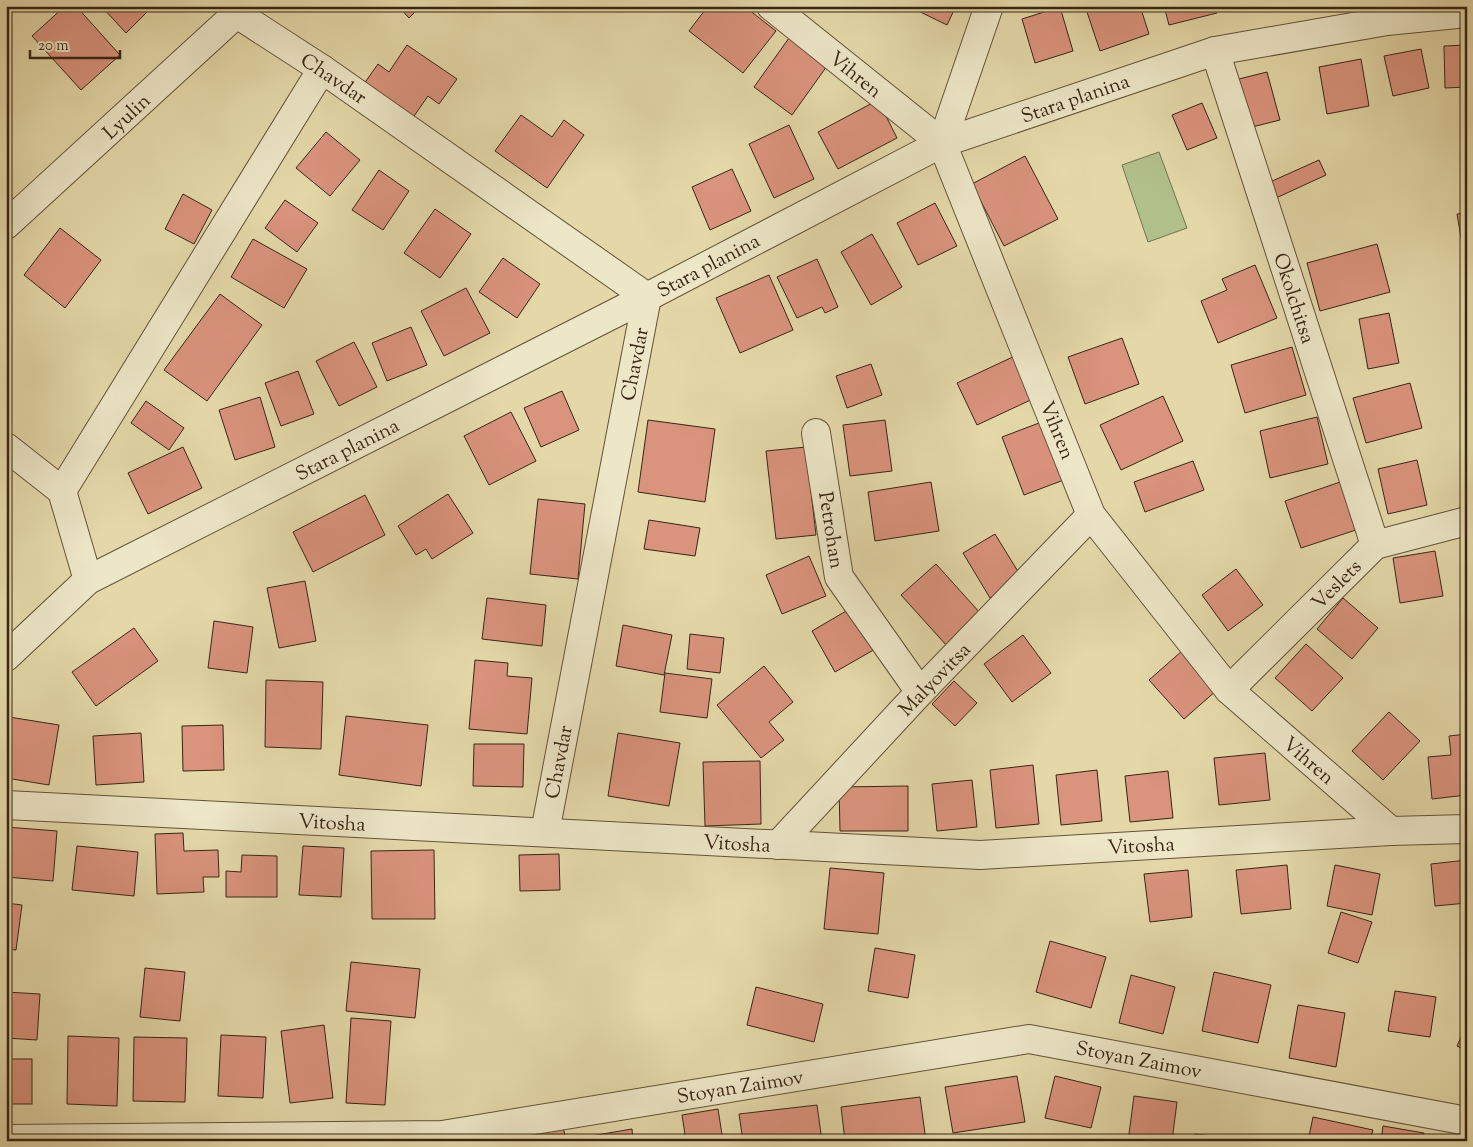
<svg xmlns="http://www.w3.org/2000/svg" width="1473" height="1147" viewBox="0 0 1473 1147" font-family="'Sorts Mill Goudy',serif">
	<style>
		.green { fill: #b1bf8a; stroke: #747250 }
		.building { fill: #da937d; stroke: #382515 }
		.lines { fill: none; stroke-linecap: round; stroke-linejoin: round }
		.minor-casing { stroke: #63523a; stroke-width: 30 }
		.minor { stroke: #ede6c7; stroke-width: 28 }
		.labels { text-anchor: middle; stroke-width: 4; stroke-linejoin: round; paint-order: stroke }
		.street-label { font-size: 20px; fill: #382515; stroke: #ede6c7 }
	</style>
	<rect width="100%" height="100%" fill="#e4d8a9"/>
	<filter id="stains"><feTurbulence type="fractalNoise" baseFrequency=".004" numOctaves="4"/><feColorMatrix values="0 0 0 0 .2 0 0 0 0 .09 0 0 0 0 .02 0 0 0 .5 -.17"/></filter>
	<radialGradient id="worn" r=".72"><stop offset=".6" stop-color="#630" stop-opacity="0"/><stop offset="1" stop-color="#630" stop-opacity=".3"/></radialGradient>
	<!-- green -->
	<path class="green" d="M1159 152 1187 228 1148 242 1122 165Z"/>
	<!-- building -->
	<g class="building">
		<path d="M65 6H76L120 55 81 90 32 36Z"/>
		<path d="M101 6H153L126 33Z"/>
		<path d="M398 6H421L409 18Z"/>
		<path d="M708 6H744L776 31 743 73 689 31Z"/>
		<path d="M908 6H956L947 25Z"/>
		<path d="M1085 6H1140L1149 34 1100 51Z"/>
		<path d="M1164 6H1215L1217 13 1169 25Z"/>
		<path d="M1060 7 1073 51 1035 63 1022 19Z"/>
		<path d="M789 38 827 66 792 115 754 87Z"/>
		<path d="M407 45 457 79 439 104 428 96 410 122 361 88 378 64 389 72Z"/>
		<path d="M1467 45V87L1445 88 1444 46Z"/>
		<path d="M1421 49 1429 88 1393 96 1384 56Z"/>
		<path d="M1361 59 1369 106 1327 114 1319 67Z"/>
		<path d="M1267 72 1280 120 1244 129 1231 81Z"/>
		<path d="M878 100 897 138 838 169 818 132Z"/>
		<path d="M1202 103 1217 138 1187 150 1172 115Z"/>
		<path d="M521 115 552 137 564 120 584 135 547 188 495 151Z"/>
		<path d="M789 125 814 179 774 198 749 144Z"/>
		<path d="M326 132 360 160 330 196 296 168Z"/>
		<path d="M1025 156 1058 219 1004 246 972 184Z"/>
		<path d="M1319 160 1326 175 1276 198 1270 182Z"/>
		<path d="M732 169 751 211 710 230 692 187Z"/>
		<path d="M379 170 409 191 383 230 352 210Z"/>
		<path d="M183 194 212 210 194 244 165 229Z"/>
		<path d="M285 200 318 223 297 252 265 228Z"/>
		<path d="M935 203 957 246 918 265 897 223Z"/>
		<path d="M435 209 471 234 440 278 404 253Z"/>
		<path d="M1467 213V261H1465L1457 214Z"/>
		<path d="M60 228 101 260 65 308 24 275Z"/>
		<path d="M872 234 902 287 871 305 841 252Z"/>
		<path d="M253 239 307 269 284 308 231 277Z"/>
		<path d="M1377 244 1390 292 1320 311 1307 263Z"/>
		<path d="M503 258 540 284 517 318 479 292Z"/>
		<path d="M817 259 838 307 825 313 822 307 797 318 777 277Z"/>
		<path d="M1255 265 1277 318 1218 343 1201 301 1227 290 1222 279Z"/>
		<path d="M769 275 793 330 740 353 716 298Z"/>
		<path d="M466 288 490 333 444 356 421 311Z"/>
		<path d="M220 294 262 325 207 401 164 370Z"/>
		<path d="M1389 313 1399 363 1368 369 1359 319Z"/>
		<path d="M411 327 427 365 387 381 372 343Z"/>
		<path d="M1122 338 1139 384 1085 404 1068 357Z"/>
		<path d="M354 342 377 387 339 406 316 361Z"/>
		<path d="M1292 347 1306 395 1245 413 1231 365Z"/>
		<path d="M1017 355 1037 397 977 425 957 383Z"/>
		<path d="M871 364 882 395 847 408 836 376Z"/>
		<path d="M298 371 314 414 281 426 265 383Z"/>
		<path d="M1410 383 1422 428 1366 443 1353 398Z"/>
		<path d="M562 391 579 430 541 447 524 408Z"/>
		<path d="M1163 396 1183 441 1121 470 1100 425Z"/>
		<path d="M260 397 275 447 235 460 219 410Z"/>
		<path d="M146 401 184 428 169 450 131 423Z"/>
		<path d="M511 412 536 461 489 485 464 436Z"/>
		<path d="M1317 417 1328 464 1270 478 1260 431Z"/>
		<path d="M648 420 715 429 705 502 638 492Z"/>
		<path d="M885 420 892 471 850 476 843 425Z"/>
		<path d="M1047 420 1069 478 1024 495 1002 437Z"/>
		<path d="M183 447 202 488 148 514 128 473Z"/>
		<path d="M806 447 816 535 776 539 766 451Z"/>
		<path d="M1417 460 1427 505 1388 514 1378 469Z"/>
		<path d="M1193 461 1204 490 1145 512 1134 482Z"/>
		<path d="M1343 481 1359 529 1301 548 1285 501Z"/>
		<path d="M931 482 939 531 875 541 868 492Z"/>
		<path d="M448 494 473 533 432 559 426 549 416 555 398 526Z"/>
		<path d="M365 495 385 535 313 572 293 532Z"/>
		<path d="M538 499 585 504 578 579 530 574Z"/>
		<path d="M649 520 700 528 695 556 644 549Z"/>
		<path d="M995 534 1022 578 990 598 963 553Z"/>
		<path d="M1435 551 1443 596 1400 603 1393 558Z"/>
		<path d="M809 556 826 596 782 614 766 575Z"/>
		<path d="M936 564 981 614 947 646 901 595Z"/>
		<path d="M1236 569 1263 605 1228 631 1202 595Z"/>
		<path d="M305 581 316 641 279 648 267 588Z"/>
		<path d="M487 598 546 605 542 646 482 639Z"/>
		<path d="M1343 598 1378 628 1352 659 1317 629Z"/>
		<path d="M853 607 877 648 835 672 812 631Z"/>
		<path d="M214 621 253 627 247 673 208 668Z"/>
		<path d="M623 625 672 635 664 675 616 666Z"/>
		<path d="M134 628 158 661 96 706 72 672Z"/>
		<path d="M690 634 724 638 720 673 687 669Z"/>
		<path d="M1023 635 1051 673 1012 702 984 664Z"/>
		<path d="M1306 644 1343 678 1312 711 1275 678Z"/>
		<path d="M1182 651 1217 690 1184 719 1149 680Z"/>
		<path d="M475 660 508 663 507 676 532 678 527 734 469 729Z"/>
		<path d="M764 666 793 702 769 722 784 740 761 758 717 705Z"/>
		<path d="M665 673 712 679 707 718 660 712Z"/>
		<path d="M266 680 323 682 321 749 265 747Z"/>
		<path d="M954 681 977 703 955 726 932 704Z"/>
		<path d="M1389 712 1420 741 1383 780 1352 751Z"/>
		<path d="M346 716 428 725 421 786 339 775Z"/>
		<path d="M9 717 59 725 49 785 6 778V735Z"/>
		<path d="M223 725 224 770 183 771 182 726Z"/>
		<path d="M141 733 144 782 96 785 93 736Z"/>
		<path d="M618 733 680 743 669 806 608 796Z"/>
		<path d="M1467 734V795L1432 799 1428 757 1451 755 1449 736Z"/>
		<path d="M474 744H524L523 787 473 786Z"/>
		<path d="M1265 753 1270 800 1219 805 1214 758Z"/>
		<path d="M760 761 761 824 705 826 703 762Z"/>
		<path d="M1033 765 1039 824 996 828 990 770Z"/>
		<path d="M1097 770 1102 821 1061 825 1056 775Z"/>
		<path d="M1168 771 1173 818 1130 822 1125 776Z"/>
		<path d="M972 780 977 827 937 831 932 784Z"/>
		<path d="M908 786V831H840L839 787Z"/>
		<path d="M6 827 57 831 53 881 6 877Z"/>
		<path d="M183 833 184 851 218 850 219 877H203L204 892 157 894 155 834Z"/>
		<path d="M77 846 138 852 134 896 72 890Z"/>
		<path d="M303 846 344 848 341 897 299 895Z"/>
		<path d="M434 850 435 919H372L371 851Z"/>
		<path d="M559 854 560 890 520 891 519 855Z"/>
		<path d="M242 855 277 856V897H226V871L241 872Z"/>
		<path d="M1467 860V903L1435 906 1431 864Z"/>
		<path d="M1287 865 1291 909 1241 914 1236 870Z"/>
		<path d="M1335 865 1380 874 1372 915 1327 906Z"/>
		<path d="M830 868 884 873 878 934 824 929Z"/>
		<path d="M1188 870 1192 917 1150 922 1144 874Z"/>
		<path d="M6 903 22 905 16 950 6 949Z"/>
		<path d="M1341 912 1372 922 1358 963 1328 953Z"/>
		<path d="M1050 941 1106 957 1091 1008 1036 992Z"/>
		<path d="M875 948 915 955 908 998 868 991Z"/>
		<path d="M351 962 420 969 415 1018 346 1011Z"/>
		<path d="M145 968 185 972 180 1021 140 1017Z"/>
		<path d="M1214 972 1271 985 1258 1043 1202 1031Z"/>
		<path d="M1131 975 1175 987 1163 1034 1119 1023Z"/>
		<path d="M756 987 823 1004 814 1042 747 1025Z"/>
		<path d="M1395 991 1436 997 1430 1037 1388 1031Z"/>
		<path d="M6 992 40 994 37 1040 6 1038Z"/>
		<path d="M1298 1005 1345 1013 1336 1067 1289 1058Z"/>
		<path d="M351 1018 391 1021 385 1105 346 1103Z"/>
		<path d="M1467 1024V1051L1457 1046Z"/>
		<path d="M324 1025 333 1098 290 1103 281 1031Z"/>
		<path d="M221 1035 266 1037 263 1098 218 1096Z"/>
		<path d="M68 1036 119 1038 117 1106 67 1104Z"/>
		<path d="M134 1037 187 1038 185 1102 133 1101Z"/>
		<rect x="6" y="1059" width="26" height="45"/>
		<path d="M1017 1076 1025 1122 953 1133 945 1087Z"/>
		<path d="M1055 1076 1101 1087 1091 1128 1045 1118Z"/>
		<path d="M1134 1096 1177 1102 1172 1141H1128Z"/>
		<path d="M920 1097 926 1141H845L841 1107Z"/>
		<path d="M817 1105 822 1141H743L739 1114Z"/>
		<path d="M718 1109 723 1141H686L682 1115Z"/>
		<path d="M1313 1117 1373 1130 1370 1141H1308Z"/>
		<path d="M563 1126 566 1141H508L507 1137Z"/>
		<path d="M1383 1126 1424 1133 1423 1141H1381Z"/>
		<path d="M632 1129 633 1141H586L585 1137Z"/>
		<path d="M1195 1134 1249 1141H1194Z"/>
	</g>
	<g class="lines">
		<!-- minor casing -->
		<g class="minor-casing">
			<g id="minor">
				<path d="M771 6 942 143 1091 515 1229 690 1391 831"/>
				<path d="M237 14 322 69 647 297 545 832"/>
				<path d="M1215 51 1375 545"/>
				<path d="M942 143 989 6"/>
				<path d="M6 225 245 6"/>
				<path d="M816 433 839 577 920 692"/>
				<path d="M6 447 62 491 88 580"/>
				<path d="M62 491 322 69"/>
				<path d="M6 657 88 580 647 297 942 143 1215 51 1387 21 1467 13"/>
				<path d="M1229 690 1375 545 1467 521"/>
				<path d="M6 805 980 855 1391 831 1467 829"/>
				<path d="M778 845 920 692 1091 515"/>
				<path d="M6 1139 442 1135 1029 1039 1467 1121"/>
			</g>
		</g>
		<!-- minor -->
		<use href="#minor" class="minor"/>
	</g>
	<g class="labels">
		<!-- street labels -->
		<g class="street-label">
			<text transform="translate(856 74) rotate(39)" y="7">Vihren</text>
			<text transform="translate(334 78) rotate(34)" y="7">Chavdar</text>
			<text transform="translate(1075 98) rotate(-19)" y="7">Stara planina</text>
			<text transform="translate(126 116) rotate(-43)" y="7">Lyulin</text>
			<text transform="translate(708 265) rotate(-28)" y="7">Stara planina</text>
			<text transform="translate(1295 298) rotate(72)" y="7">Okolchitsa</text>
			<text transform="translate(634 364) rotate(-79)" y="7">Chavdar</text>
			<text transform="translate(1058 430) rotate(68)" y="7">Vihren</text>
			<text transform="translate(347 449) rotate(-27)" y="7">Stara planina</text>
			<text transform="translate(832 530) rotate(81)" y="7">Petrohan</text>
			<text transform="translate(1336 584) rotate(-45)" y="7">Veslets</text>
			<text transform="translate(934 679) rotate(-46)" y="7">Malyovitsa</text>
			<text transform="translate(1309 760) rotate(41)" y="7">Vihren</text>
			<text transform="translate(558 762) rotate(-79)" y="7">Chavdar</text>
			<text transform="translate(332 822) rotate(3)" y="7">Vitosha</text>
			<text transform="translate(737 843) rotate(3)" y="7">Vitosha</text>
			<text transform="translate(1141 845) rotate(-3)" y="7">Vitosha</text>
			<text transform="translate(1139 1059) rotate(11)" y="7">Stoyan Zaimov</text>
			<text transform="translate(740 1086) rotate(-9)" y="7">Stoyan Zaimov</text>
		</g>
	</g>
	<!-- margin -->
	<rect width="1473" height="1147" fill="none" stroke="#e4d8a9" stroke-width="25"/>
	<rect x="8" y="8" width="1458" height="1132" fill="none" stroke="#382515" stroke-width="2.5"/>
	<rect x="12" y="12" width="1448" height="1122" fill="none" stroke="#382515"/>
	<!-- scale -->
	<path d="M30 50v8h90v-8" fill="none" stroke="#382515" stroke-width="2.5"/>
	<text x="38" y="50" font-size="15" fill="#382515" stroke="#ede6c7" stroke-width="4" paint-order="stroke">20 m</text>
	<rect width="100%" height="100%" filter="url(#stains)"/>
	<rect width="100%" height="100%" fill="url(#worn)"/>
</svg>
